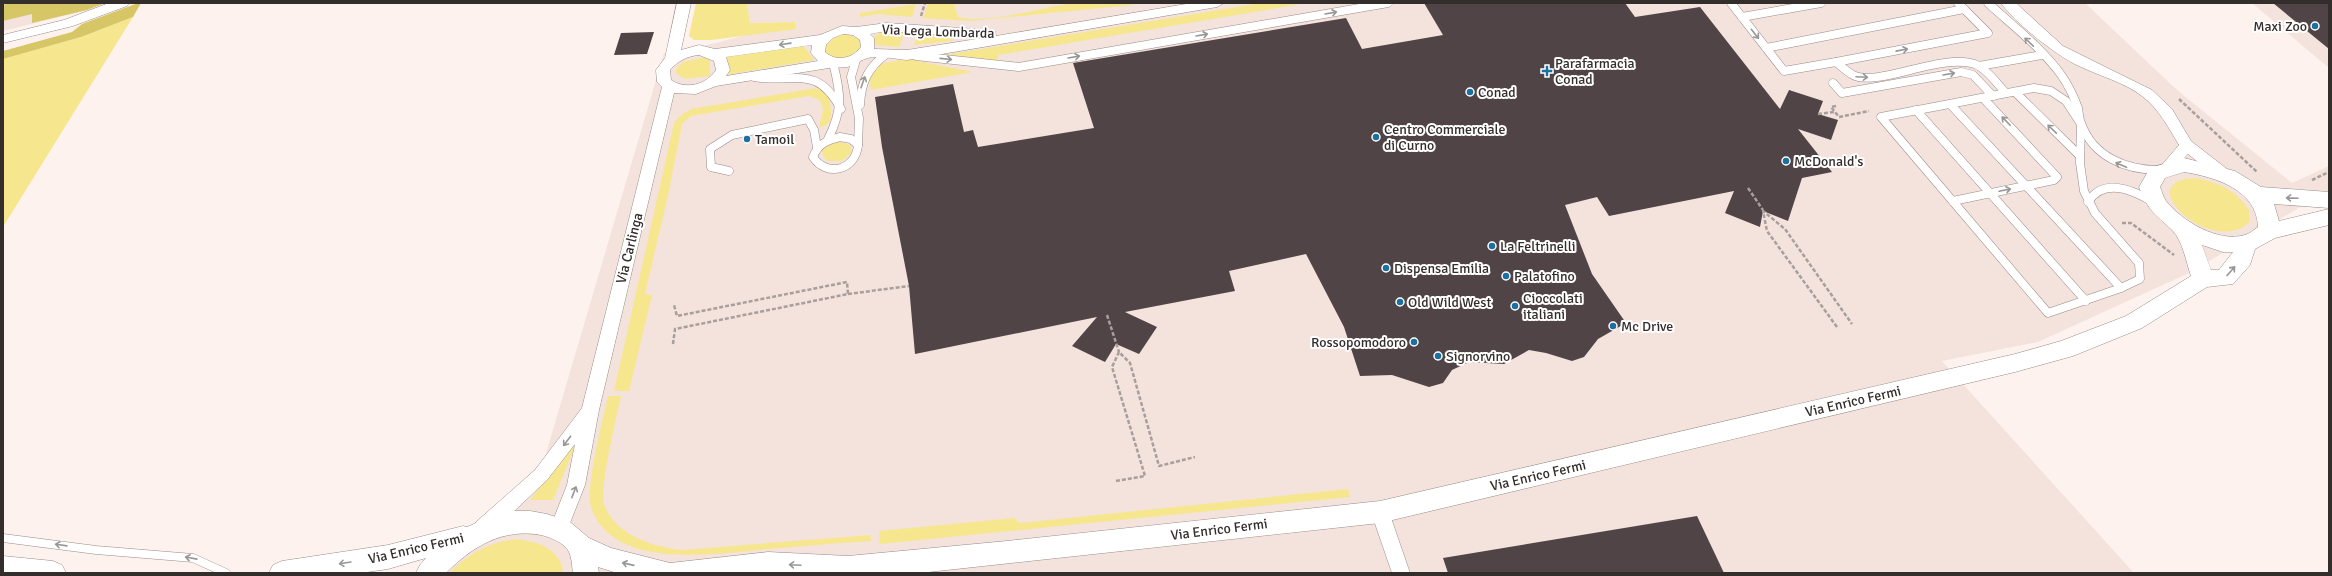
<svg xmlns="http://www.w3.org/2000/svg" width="2332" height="576" viewBox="0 0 2332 576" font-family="Signika,sans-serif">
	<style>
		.built { fill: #f4e2dd }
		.green { fill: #f6e78f }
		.forest { fill: #d7c665 }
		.building { fill: #514447 }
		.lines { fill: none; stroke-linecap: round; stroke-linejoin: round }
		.lane-casing { stroke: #998c88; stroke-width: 9 }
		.street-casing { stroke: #998c88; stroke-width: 1 }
		.secondary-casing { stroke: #998c88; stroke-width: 1 }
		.path { stroke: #a89f9d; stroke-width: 2.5; stroke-dasharray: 4 2; stroke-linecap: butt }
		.lane { stroke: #fff; stroke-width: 8 }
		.street { fill: #fff; fill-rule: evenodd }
		.secondary { fill: #fff; fill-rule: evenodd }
		.oneway { stroke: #999696 }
		.poi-dot { fill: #1b70a0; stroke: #fff; stroke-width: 1.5 }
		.labels { text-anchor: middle; stroke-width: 4; stroke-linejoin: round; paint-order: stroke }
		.poi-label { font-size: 14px; fill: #332d2c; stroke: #fff; text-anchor: start }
		.street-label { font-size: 14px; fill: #332d2c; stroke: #fff }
	</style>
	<rect width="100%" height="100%" fill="#fef2ef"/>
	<!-- built -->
	<g class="built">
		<path d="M3 3H105L87 10 3 31Z"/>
		<path d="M747 3H2085L2177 90 2292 183 2329 166V190L2189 273 2038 342 1942 361 2134 573H425L544 460 664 53 687 50 751 34 797 28 795 22 750 23Z"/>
		<path d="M2252 3H2329V68Z"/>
	</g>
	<!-- green -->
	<g class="green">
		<path d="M696 3H747L750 23 795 22 797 29 711 40H694L689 36Z"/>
		<path d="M928 3H954L958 17C986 25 1042 7 1073 3 1092 1 1113 3 1132 3L1133 5 969 21 923 18Z"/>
		<path d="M1261 3H1307L998 55V61L945 55Z"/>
		<path d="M916 4 912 17 878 14 860 17V13Z"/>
		<path d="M133 17 3 227V59L81 37Z"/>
		<path d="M883 31 904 32 899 47 876 45 874 41 875 36Z"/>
		<path d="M918 33 953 37 952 41 914 45Z"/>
		<path d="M844 34 860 38 863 45C853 56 840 65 826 53L825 45 832 38Z"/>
		<path d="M802 44 814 60 720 76 715 54Z"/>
		<path d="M710 56V76L685 79 676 73V69L683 62Z"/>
		<path d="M907 59 973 72 871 90 869 76 879 64Z"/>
		<path d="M816 88 828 93C830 104 837 127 819 127L823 109 820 100 809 96 691 116 682 124 669 191 645 294 652 295 629 391H614L674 123 680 116 691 109Z"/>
		<path d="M837 141 850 145 852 152 842 161H828L823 157 822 150 828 145Z"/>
		<path d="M2194 178C2216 181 2236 190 2249 210V223C2225 245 2175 221 2169 192 2173 180 2183 179 2194 178Z"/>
		<path d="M608 396H621C617 415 599 489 604 504 615 535 651 546 681 550L871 535V541C837 543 804 546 770 549 719 553 613 573 591 507 585 488 603 419 608 396Z"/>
		<path d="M578 439 553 500H530Z"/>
		<path d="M1348 489 1350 497 880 544 879 531 1014 518 1020 523Z"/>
		<path d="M515 539C536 541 561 548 563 573H449C468 554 488 543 515 539Z"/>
	</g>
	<!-- forest -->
	<g class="forest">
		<path d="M10 3H105L87 10 32 23V14L3 21V5Z"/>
		<path d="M138 3H141L133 17 81 37 3 59V51L72 32 82 24Z"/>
	</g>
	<!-- building -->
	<g class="building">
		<path d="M1424 3H1625L1635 17 1700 7 1780 109 1789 90 1823 101 1818 114 1838 120 1831 140 1798 129 1832 172 1802 178 1788 221 1763 211 1760 227 1725 213 1734 191 1609 216 1597 197 1565 205 1592 274 1626 323 1598 339 1584 357 1572 361 1546 353 1529 350 1504 364 1469 362 1452 370 1443 383 1429 387 1392 375 1360 376 1344 327 1306 254 1229 271 1235 291 1125 312 1157 327 1139 354 1116 344 1105 362 1072 346 1097 317 915 354 909 286 882 147 875 97 953 84 964 132 973 130 978 147 1094 128 1073 63 1346 18 1362 49 1443 35Z"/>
		<path d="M2273 3H2329V49Z"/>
		<path d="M654 32 647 54 614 55 621 33Z"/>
		<path d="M1697 516 1724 573H1448L1443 558Z"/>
	</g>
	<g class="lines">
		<!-- lane casing -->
		<g class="lane-casing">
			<g id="lane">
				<path d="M1731 3 1784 71 1836 62C1841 66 1847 72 1853 75 1877 88 1945 51 1977 65 1988 70 1998 85 2006 93"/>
				<path d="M1988 3C2013 26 2042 48 2062 76 2068 85 2074 97 2078 108 2079 113 2079 119 2081 123 2093 157 2126 170 2159 170"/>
				<path d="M1742 17 1821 3"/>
				<path d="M1766 48 1964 9"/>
				<path d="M916 56 1019 67 1388 3"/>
				<path d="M856 60 851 77 859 118 858 145"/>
				<path d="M1836 62 1988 33 1958 3"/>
				<path d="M1979 66 2042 55"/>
				<path d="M754 77C796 84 816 63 841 109"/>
				<path d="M1833 83 1842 93 1961 72 1973 75 1993 96"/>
				<path d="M2034 88 2051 91 2066 101 2081 124 2080 163 2084 191 2095 213 2139 263 2140 279 2121 288 2048 313 1881 117Z"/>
				<path d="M2015 92 2080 156"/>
				<path d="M1950 104 2121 288"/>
				<path d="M860 105C861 82 868 68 886 54"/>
				<path d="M1916 110 2086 301"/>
				<path d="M840 137 851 139 858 145C856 170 827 178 813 157 818 144 827 140 840 137Z"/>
				<path d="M828 139C843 110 841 93 833 63"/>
				<path d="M729 171 711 167 710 149 732 135 808 119 814 130 817 147"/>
				<path d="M1953 201 2054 180 2057 177 1983 98"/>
				<path d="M2088 202C2103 178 2131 189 2151 201"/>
				<path d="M3 538 96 550 193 558 226 573"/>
			</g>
		</g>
		<!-- street casing -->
		<g class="street-casing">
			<g id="street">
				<path d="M109 3H129L127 6 73 26 3 43V35L64 20Z"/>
				<path d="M677 3H691L681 50 699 45 715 49 820 35 842 26 856 27 887 23 990 30 995 31 996 36 1192 3H1224L1217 7 907 60C896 59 879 55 868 58 856 61 852 70 835 67L716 86 696 94 674 93 599 410 585 485 568 528 566 534 559 536 552 534 550 528 567 485 575 444 547 480 490 534 483 536 476 534 474 528 476 522 535 470 582 408 662 87 657 82 656 70 665 58ZM887 31 983 38 907 50 874 49V38L870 34ZM843 34 853 35 860 40 861 47C852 59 836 62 825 52L826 45 833 38ZM812 45 811 53 818 61 726 76 730 70 726 57ZM699 55 714 61 716 70C706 85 686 90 671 80L670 70C678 61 687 56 699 55Z"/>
				<path d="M2001 3H2016L2063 46 2152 90 2172 109 2191 141 2227 169 2229 173 2227 177H2217L2188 154 2173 170H2163L2161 166 2179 145C2168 127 2159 109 2142 96 2124 82 2099 76 2079 66 2058 57 2014 22 2001 3Z"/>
				<path d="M1380 504 1386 506 1389 512 1410 573H1392L1371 512 1374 506Z"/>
			</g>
		</g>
		<!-- secondary casing -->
		<g class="secondary-casing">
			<g id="secondary">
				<path d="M2184 158 2235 171 2261 187 2329 192V208L2274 204 2279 221 2329 209V225L2275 238 2255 249 2250 265 2233 284 2207 287 2142 328 2073 356 2015 372 1380 523 919 573H617L598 567 599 573H573C572 567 572 558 569 552 565 543 550 537 541 535 503 528 473 546 446 573H416L420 565 426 558 388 569 360 573H269L273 565 282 561 388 545 463 526 467 527 497 514 513 511H530L547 514 570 522 589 538 611 548 670 563 768 552 848 556 1007 541 1380 501 2015 354 2061 341 2126 316 2191 276C2186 262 2183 241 2172 230 2154 213 2149 212 2139 187L2150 168ZM2184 172C2216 177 2257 190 2258 227 2254 230 2249 234 2245 235 2218 243 2182 221 2166 201 2163 197 2162 191 2160 187L2165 178ZM2202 245 2223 252H2233L2219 270H2211Z"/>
				<path d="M3 556 53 561 62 565 66 573H3Z"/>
			</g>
		</g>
		<!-- path -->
		<g class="path">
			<path d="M921 16 925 3"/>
			<path d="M2179 99 2257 172"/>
			<path d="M1836 106 1831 107 1839 117 1869 111"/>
			<path d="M1818 114 1834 112"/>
			<path d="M2312 180 2329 172"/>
			<path d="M1748 188 1763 210"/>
			<path d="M2122 223H2131L2174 255"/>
			<path d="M848 294 909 286"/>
			<path d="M1107 315 1119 352"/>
			<path d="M1837 327 1767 231 1763 211 1785 229 1852 324"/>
			<path d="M673 344 675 329 848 294 847 282 677 316 674 305"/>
			<path d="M1116 481 1145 476 1112 367 1119 352 1130 363 1159 466 1195 457"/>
		</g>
		<!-- lane -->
		<use href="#lane" class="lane"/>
		<!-- street -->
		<use href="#street" class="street"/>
		<!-- secondary -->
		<use href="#secondary" class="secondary"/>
	</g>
	<!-- one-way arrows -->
	<defs><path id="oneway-shaft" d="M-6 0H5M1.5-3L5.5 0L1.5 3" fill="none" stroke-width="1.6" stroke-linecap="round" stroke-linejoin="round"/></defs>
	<g class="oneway">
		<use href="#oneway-shaft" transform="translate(1331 13) rotate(-10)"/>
		<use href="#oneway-shaft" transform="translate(1755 34) rotate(52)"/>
		<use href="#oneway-shaft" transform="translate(1202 35) rotate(-10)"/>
		<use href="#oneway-shaft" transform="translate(2029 42) rotate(-136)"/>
		<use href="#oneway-shaft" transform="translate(785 44) rotate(172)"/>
		<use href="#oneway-shaft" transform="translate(1902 50) rotate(-11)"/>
		<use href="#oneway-shaft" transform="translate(1074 57) rotate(-10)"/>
		<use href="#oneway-shaft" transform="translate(946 59) rotate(6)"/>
		<use href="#oneway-shaft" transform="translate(1949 74) rotate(-10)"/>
		<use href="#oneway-shaft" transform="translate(1862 77) rotate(3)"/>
		<use href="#oneway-shaft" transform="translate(863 82) rotate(-71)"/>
		<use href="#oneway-shaft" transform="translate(2006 121) rotate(-134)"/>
		<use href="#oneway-shaft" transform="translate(2052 129) rotate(-136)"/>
		<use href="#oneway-shaft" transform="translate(2121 165) rotate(-157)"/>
		<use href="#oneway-shaft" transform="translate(2005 190) rotate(-12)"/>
		<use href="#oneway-shaft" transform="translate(2292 198) rotate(-178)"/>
		<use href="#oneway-shaft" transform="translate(2231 271) rotate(-49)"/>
		<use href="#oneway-shaft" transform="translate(567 441) rotate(127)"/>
		<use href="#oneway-shaft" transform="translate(574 492) rotate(-69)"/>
		<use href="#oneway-shaft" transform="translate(61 545) rotate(-172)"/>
		<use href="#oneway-shaft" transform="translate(191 558) rotate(-169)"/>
		<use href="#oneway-shaft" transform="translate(345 563) rotate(171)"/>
		<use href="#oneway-shaft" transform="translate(628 564) rotate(-167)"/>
		<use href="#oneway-shaft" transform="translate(795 565) rotate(-177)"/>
	</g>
	<!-- markers -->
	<g class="poi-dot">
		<circle cx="2315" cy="26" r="4"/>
		<path d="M1545 65h4v4h4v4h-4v4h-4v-4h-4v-4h4z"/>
		<circle cx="1470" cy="92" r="4"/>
		<circle cx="1376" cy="137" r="4"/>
		<circle cx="747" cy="139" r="4"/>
		<circle cx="1786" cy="161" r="4"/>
		<circle cx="1492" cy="246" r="4"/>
		<circle cx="1386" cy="268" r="4"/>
		<circle cx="1506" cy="276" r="4"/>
		<circle cx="1400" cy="302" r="4"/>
		<circle cx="1515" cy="306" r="4"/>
		<circle cx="1613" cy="326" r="4"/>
		<circle cx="1414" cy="342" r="4"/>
		<circle cx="1438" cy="356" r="4"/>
	</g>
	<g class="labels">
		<!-- poi labels -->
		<g class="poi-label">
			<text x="2307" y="31" text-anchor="end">Maxi Zoo</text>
			<text x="1555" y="68">Parafarmacia<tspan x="1555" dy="16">Conad</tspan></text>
			<text x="1478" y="97">Conad</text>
			<text x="1384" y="134">Centro Commerciale<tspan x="1384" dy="16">di Curno</tspan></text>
			<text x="755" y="144">Tamoil</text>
			<text x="1794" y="166">McDonald's</text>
			<text x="1500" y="251">La Feltrinelli</text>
			<text x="1394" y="273">Dispensa Emilia</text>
			<text x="1514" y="281">Palatofino</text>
			<text x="1523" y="303">Cioccolati<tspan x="1523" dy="16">italiani</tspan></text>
			<text x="1408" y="307">Old Wild West</text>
			<text x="1621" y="331">Mc Drive</text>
			<text x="1406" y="347" text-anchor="end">Rossopomodoro</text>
			<text x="1446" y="361">Signorvino</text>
		</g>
		<!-- street labels -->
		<g class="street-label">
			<text transform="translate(938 31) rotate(2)" y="5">Via Lega Lombarda</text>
			<text transform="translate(629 248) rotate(-76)" y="5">Via Carlinga</text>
			<text transform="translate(1853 401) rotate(-13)" y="5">Via Enrico Fermi</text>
			<text transform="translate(1538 475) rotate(-13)" y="5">Via Enrico Fermi</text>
			<text transform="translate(1219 529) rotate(-7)" y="5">Via Enrico Fermi</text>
			<text transform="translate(416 548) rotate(-13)" y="5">Via Enrico Fermi</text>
		</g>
	</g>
	<!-- border -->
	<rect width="2332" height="576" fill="none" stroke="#332d2c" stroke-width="8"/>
</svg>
